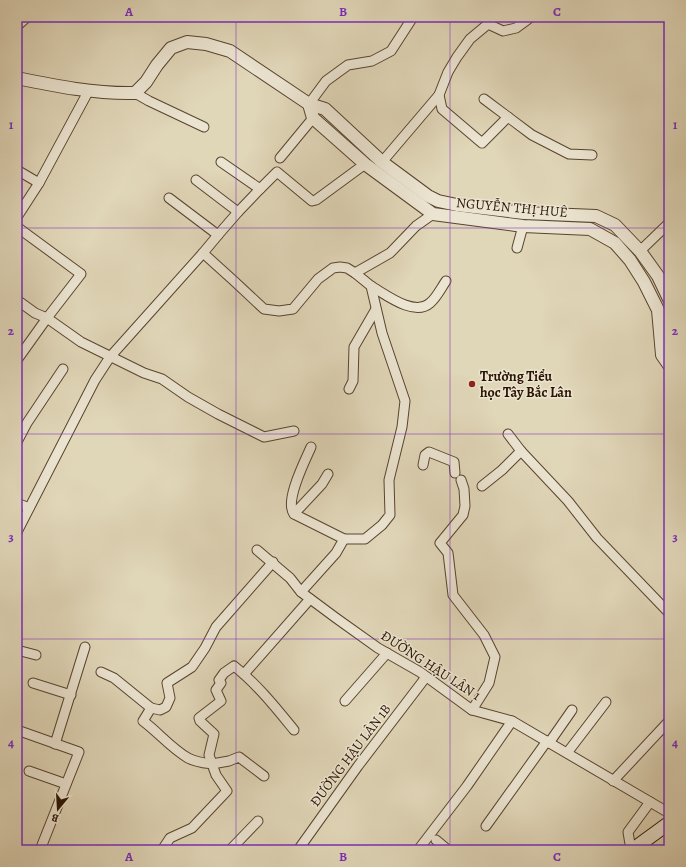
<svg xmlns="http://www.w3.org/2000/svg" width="686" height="867" viewBox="0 0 686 867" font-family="Alegreya,serif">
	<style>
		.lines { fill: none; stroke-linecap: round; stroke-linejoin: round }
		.minor-casing { stroke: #58442e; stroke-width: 11 }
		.tertiary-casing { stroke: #58442e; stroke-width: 14 }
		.secondary-casing { stroke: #2a1400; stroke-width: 15 }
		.minor { stroke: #ebe4d1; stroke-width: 9 }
		.tertiary { stroke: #ebe4d1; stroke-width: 12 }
		.secondary { stroke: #ebe4d1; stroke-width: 13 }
		.grid { fill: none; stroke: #7b2cbf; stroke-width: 1; stroke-opacity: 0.55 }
		.poi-dot { fill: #8f2418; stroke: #ebe4d1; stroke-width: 1.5 }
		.labels { text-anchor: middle; stroke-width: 3; stroke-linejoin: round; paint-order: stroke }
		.street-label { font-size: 14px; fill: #2a1400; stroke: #ebe4d1 }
		.poi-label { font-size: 14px; font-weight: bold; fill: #2a1400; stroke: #ebe4d1; text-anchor: start }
		.neatline { fill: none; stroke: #7b2cbf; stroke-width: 1.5 }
		.grid-label { font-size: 13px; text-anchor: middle; font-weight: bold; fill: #7b2cbf }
	</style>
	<rect width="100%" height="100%" fill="#e0d6b8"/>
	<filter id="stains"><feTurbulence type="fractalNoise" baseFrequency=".005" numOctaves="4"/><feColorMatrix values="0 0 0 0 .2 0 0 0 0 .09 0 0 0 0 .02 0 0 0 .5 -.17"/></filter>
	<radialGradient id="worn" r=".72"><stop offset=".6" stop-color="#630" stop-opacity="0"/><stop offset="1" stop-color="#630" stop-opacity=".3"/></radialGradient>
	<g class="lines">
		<!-- minor casing -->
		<g class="minor-casing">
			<g id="minor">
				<path d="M135 93 149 101 204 127"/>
				<path d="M484 99 532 135 569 154 592 155"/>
				<path d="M309 104 326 81 348 65 372 61 391 51 413 17"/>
				<path d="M508 117 482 143 442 109 439 95 448 72 457 57 470 39 488 24 503 31 516 28 531 17"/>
				<path d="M280 158 313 118"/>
				<path d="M221 162 260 189 277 172 312 201 316 200 365 164"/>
				<path d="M382 162 439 95"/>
				<path d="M17 170 39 183"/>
				<path d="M196 180 238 212 218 235"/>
				<path d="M169 198 218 235 203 253 234 281 264 309 279 311 293 309 318 279 333 268 340 267 347 268 355 273 371 286 382 333 405 401 402 427 389 480 390 515 382 525 365 539H344"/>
				<path d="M238 212 260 189"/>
				<path d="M17 217 39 183 89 90"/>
				<path d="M17 227 81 274 47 318 81 342 144 373 162 379 188 397 218 414 264 437 294 431"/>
				<path d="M517 248 523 226"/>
				<path d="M640 251 669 223"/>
				<path d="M355 273 390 253 416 226 433 214"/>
				<path d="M371 286C385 294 414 317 430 303 437 297 441 288 446 281"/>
				<path d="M17 300 35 313 47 318 17 360"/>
				<path d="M349 389 353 381 354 347 376 309"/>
				<path d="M508 434 521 451 568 501 597 538 669 613"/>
				<path d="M17 442 27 423 63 369"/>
				<path d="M423 465 425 455 429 452 454 462 455 473"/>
				<path d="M461 480 464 489 465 506 463 515 440 543 448 553 453 595 484 635 495 657 489 683 472 710"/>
				<path d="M482 486 502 470 521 451"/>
				<path d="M17 503 29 508"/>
				<path d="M294 514 322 484 328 474"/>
				<path d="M17 532 95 380 110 357 203 253"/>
				<path d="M257 550 290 578 301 592 336 618 378 648 420 672 472 710 512 721 669 813"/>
				<path d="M301 592 336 553 344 539 294 514C284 501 305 461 311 447"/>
				<path d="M17 650 36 655"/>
				<path d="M101 672 114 678 151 708 143 721C158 732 171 748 188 758 195 762 204 763 212 764L216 775 227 791 192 828 170 838 162 850"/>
				<path d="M244 674 310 599"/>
				<path d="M33 683 71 695"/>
				<path d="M345 701 387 653"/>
				<path d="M151 708 160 710 166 707 170 698 167 683 192 667 205 648 216 627 273 562"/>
				<path d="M17 730 79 752 40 850"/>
				<path d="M549 743 572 710"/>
				<path d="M55 744 85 647"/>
				<path d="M567 753 606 702"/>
				<path d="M29 771 66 784"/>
				<path d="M264 776 239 757 229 761 212 764 209 755 214 734 200 721 199 718 221 701 216 690 221 683 219 680 224 673 234 666C257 684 276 708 294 730"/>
				<path d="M613 781 669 721"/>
				<path d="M486 826 547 741"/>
				<path d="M436 840 448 850"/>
				<path d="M230 850 258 821"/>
				<path d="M298 850 358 766 426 677"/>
				<path d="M418 850 467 786 512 721"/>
				<path d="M631 850 628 832 650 802"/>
			</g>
		</g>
		<!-- tertiary casing -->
		<g class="tertiary-casing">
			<g id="tertiary">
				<path d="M17 24 25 17"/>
				<path d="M17 78C56 86 95 94 135 93L146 82 157 65 171 48 187 42 206 44 230 51 309 104 325 109 382 162 428 196 438 201 457 205 524 213 596 216 615 225 640 251 658 276 669 299"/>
				<path d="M309 104 313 118 365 164 433 214 523 226 590 229 615 243 630 260 644 282 658 310 662 355 669 365"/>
			</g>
		</g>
		<!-- secondary casing -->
		<g class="secondary-casing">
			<path id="secondary" d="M632 850 669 823"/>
		</g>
		<!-- minor -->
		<use href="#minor" class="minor"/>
		<!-- tertiary -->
		<use href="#tertiary" class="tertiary"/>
		<!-- secondary -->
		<use href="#secondary" class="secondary"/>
	</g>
	<!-- grid -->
	<path class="grid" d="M236 17V850M450 17V850M17 228H669M17 434H669M17 639H669"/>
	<!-- markers -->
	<circle class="poi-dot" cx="472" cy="384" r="4"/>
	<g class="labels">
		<!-- street labels -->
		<g class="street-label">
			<text transform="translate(512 207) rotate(5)" y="5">NGUYỄN THỊ HUÊ</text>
			<text transform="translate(431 665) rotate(33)" y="5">ĐƯỜNG HẬU LÂN 1</text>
			<text transform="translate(350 755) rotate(-53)" y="5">ĐƯỜNG HẬU LÂN 1B</text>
		</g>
		<!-- poi labels -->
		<g class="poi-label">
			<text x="480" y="381">Trường Tiểu<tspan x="480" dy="16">học Tây Bắc Lân</tspan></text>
		</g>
	</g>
	<!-- margin -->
	<rect width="686" height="867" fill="none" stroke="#e0d6b8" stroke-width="44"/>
	<!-- north arrow -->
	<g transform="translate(58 809) rotate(198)" stroke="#ebe4d1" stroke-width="3" paint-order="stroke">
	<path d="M0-3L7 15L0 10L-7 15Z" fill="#2a1400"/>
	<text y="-6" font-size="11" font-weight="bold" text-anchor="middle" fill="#2a1400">B</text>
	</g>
	<rect x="22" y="22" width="642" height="823" class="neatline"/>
	<g class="grid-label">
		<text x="129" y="16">A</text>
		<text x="343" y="16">B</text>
		<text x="557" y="16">C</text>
		<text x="11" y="129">1</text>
		<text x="675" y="129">1</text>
		<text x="11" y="335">2</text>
		<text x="675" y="335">2</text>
		<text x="11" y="541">3</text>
		<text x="675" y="541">3</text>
		<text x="11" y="747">4</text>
		<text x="675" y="747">4</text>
		<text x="129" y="861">A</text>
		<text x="343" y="861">B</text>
		<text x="557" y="861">C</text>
	</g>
	<rect width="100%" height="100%" filter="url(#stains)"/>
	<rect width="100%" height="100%" fill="url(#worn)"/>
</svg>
